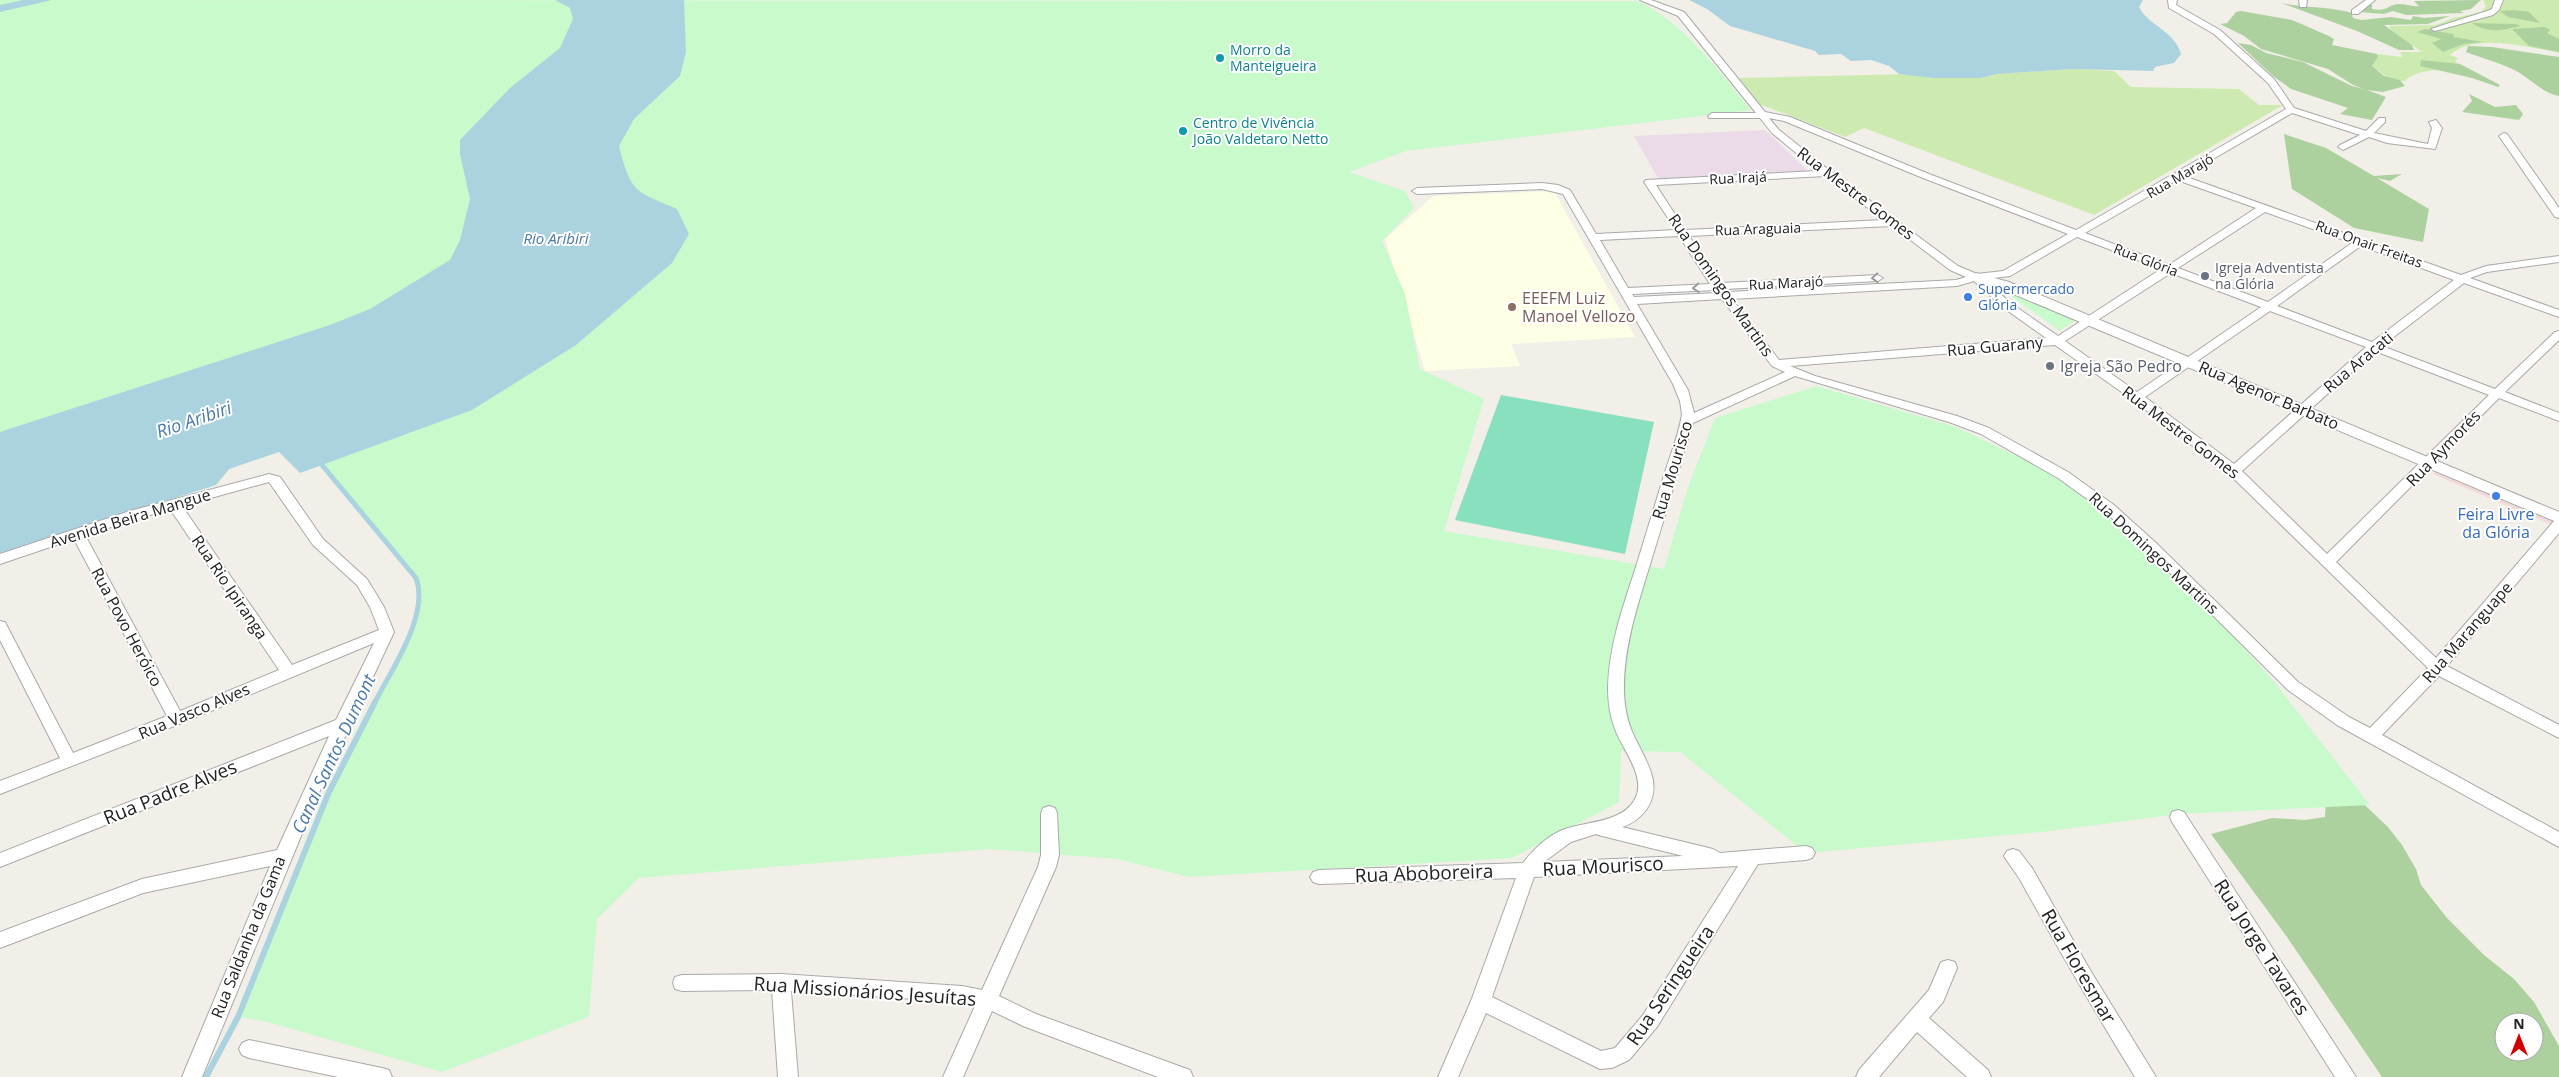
<svg xmlns="http://www.w3.org/2000/svg" width="2559" height="1077" viewBox="0 0 2559 1077" font-family="'Open Sans',sans-serif">
	<style>
		.commercial { fill: #f2dad9 }
		.industrial { fill: #ebdbe8 }
		.education { fill: #ffffe5 }
		.grass { fill: #cdebb0 }
		.forest { fill: #add19e; fill-rule: evenodd }
		.park { fill: #c8facc }
		.pitch { fill: #88e0be }
		.water { fill: #aad3df }
		.lines { fill: none; stroke-linecap: round; stroke-linejoin: round }
		.stream-far1 { stroke: #aad3df; stroke-width: 5 }
		.stream { stroke: #aad3df; stroke-width: 6 }
		.minor-casing { stroke: #a9a9a9; stroke-width: 2 }
		.tertiary-casing { stroke: #a9a9a9; stroke-width: 2 }
		.minor { fill: #fff; fill-rule: evenodd }
		.tertiary { fill: #fff; fill-rule: evenodd }
		.oneway { stroke: #9c9c9c }
		.culture-dot { fill: #0f9aa8; stroke: #fff; stroke-width: 2 }
		.worship-dot { fill: #6b7280; stroke: #fff; stroke-width: 2 }
		.shop-dot { fill: #3f7fe0; stroke: #fff; stroke-width: 2 }
		.education-dot { fill: #8d6e63; stroke: #fff; stroke-width: 2 }
		.labels { text-anchor: middle; stroke-width: 4; stroke-linejoin: round; paint-order: stroke }
		.far-culture-label { font-size: 14px; fill: #0d838f; stroke: #fff; text-anchor: start }
		.far-street-label { font-size: 14px; fill: #222; stroke: #fff }
		.far-worship-label { font-size: 14px; fill: #5b616d; stroke: #fff; text-anchor: start }
		.far-shop-label { font-size: 14px; fill: #366cbe; stroke: #fff; text-anchor: start }
		.far-water-label { font-size: 15px; font-style: italic; fill: #4a7aab; stroke: #fff }
		.street-label { font-size: 16px; fill: #222; stroke: #fff }
		.education-label { font-size: 16px; fill: #785e54; stroke: #fff; text-anchor: start }
		.worship-label { font-size: 16px; fill: #5b616d; stroke: #fff; text-anchor: start }
		.shop-label { font-size: 16px; fill: #366cbe; stroke: #fff }
		.water-label { font-size: 18px; font-style: italic; fill: #4a7aab; stroke: #fff }
		.near-street-label { font-size: 19px; fill: #222; stroke: #fff }
	</style>
	<rect width="100%" height="100%" fill="#f2efe9"/>
	<!-- commercial -->
	<path class="commercial" d="M2440 467 2559 518V528L2433 474Z"/>
	<!-- industrial -->
	<path class="industrial" d="M1765 130 1807 170 1794 174 1659 180 1634 136Z"/>
	<!-- education -->
	<path class="education" d="M1554 191 1635 337 1511 344 1520 366 1425 371 1385 239 1433 196Z"/>
	<!-- grass -->
	<g class="grass">
		<path d="M2483 0H2559V53C2529 47 2474 32 2450 55L2458 58 2455 61 2459 65 2455 70C2440 70 2416 69 2405 81L2391 80 2372 66 2378 57 2377 54 2402 57 2400 52H2422L2391 30 2389 26 2436 25 2453 18 2481 12 2486 6Z"/>
		<path d="M2073 69 2114 71 2131 87 2239 89 2259 105H2283L2094 215 1864 128 1845 137 1759 104 1739 78 1911 74 1933 78H1981L1997 74Z"/>
	</g>
	<!-- forest -->
	<g class="forest">
		<path d="M2481 0 2471 9 2460 11 2464 13 2406 15 2393 11 2384 14 2359 12 2369 4 2372 5V9C2389 12 2388 4 2399 4 2406 4 2412 7 2419 6L2414 1Z"/>
		<path d="M2281 3C2306 8 2332 6 2356 14L2352 15 2353 18 2361 20 2391 17 2411 20 2413 16 2424 18 2462 15 2450 16 2428 24 2384 25 2412 45 2414 50H2399L2357 31Z"/>
		<path d="M2514 10 2529 12 2540 23 2508 17 2500 11Z"/>
		<path d="M2241 11 2292 20 2329 36 2334 39 2332 45 2377 54 2378 57 2372 66 2384 76 2400 80 2405 86 2383 92 2367 90 2386 97 2372 120 2340 114 2348 108 2291 89 2273 76 2238 43 2251 45 2266 53 2303 62 2352 86 2364 89 2353 85 2328 69 2261 49 2244 36 2220 24 2227 23 2236 12Z"/>
		<path d="M2472 23 2515 24 2521 26C2504 30 2487 34 2472 23Z"/>
		<path d="M2545 27 2550 30 2547 33 2559 39V52L2529 46 2512 29Z"/>
		<path d="M2425 29 2453 34 2454 37 2483 42 2464 44 2443 52 2432 43 2441 39 2417 32Z"/>
		<path d="M2468 46 2492 47 2559 57V96C2544 94 2532 80 2518 72 2501 63 2484 59 2466 52Z"/>
		<path d="M2421 60 2460 64 2500 85 2498 87 2472 78 2420 66Z"/>
		<path d="M2469 94 2495 107 2516 105 2523 114 2519 120 2462 112 2472 101Z"/>
		<path d="M2284 134 2326 148 2374 176 2402 174 2390 181 2377 178 2429 209 2423 242 2354 228 2292 189Z"/>
		<path d="M2326 792 2352 793 2388 827 2402 845 2416 869 2421 885 2447 918 2484 955 2514 979 2534 1002 2559 1046V1077H2382L2287 937 2211 834 2272 818 2305 820 2325 817ZM2504 1022H2534V1052H2504Z"/>
	</g>
	<!-- park -->
	<g class="park">
		<path d="M0 0 1638 1C1685 24 1718 70 1751 110L1406 151 1349 172 1405 191 1414 208 1382 241 1405 294 1420 369 1484 399 1444 531 1664 569 1688 487 1715 418 1817 386 1956 427 2039 467 2094 502 2162 559 2272 679 2370 805 2180 814 2042 832 1806 853 1680 752 1621 751 1619 802 1512 858 1189 877 1117 859 989 849 639 878 597 919 589 1017 442 1072 268 1022 238 1017 328 794 416 621 422 592 416 578 322 465 300 473 279 452 229 469 216 485 114 517 0 557Z"/>
		<path d="M2001 289 2077 319 2060 331Z"/>
	</g>
	<!-- pitch -->
	<path class="pitch" d="M1501 395 1654 422 1625 554 1455 520Z"/>
	<!-- water -->
	<g class="water">
		<path d="M23 0H52L0 12V5Z"/>
		<path d="M555 0H684L686 52 680 76 634 119 619 146C631 193 635 191 677 209L689 234 672 263 576 345 472 410 300 473 279 452 229 469 216 485 114 517 0 557V432L330 325 370 309 450 260 460 240 470 199 460 154V140L510 88 560 48 573 19 570 8Z"/>
		<path d="M1689 0H2143L2139 7C2149 26 2175 31 2181 54L2174 63 2155 67 2153 71 2073 69 1997 74 1981 78H1933L1899 74 1889 66 1871 60 1851 61 1841 54 1819 55 1815 51 1730 26 1707 9Z"/>
	</g>
	<g class="lines">
		<!-- stream-far1 -->
		<path class="stream-far1" d="M322 465 416 578C430 615 391 670 374 704"/>
		<!-- stream -->
		<path class="stream" d="M206 1077 238 1017 328 794 375 702"/>
		<!-- minor casing -->
		<g class="minor-casing">
			<g id="minor">
				<path d="M1640 0H1651L1684 12 1765 112 1790 117 1929 174 2076 230 2286 109 2268 83 2214 34 2169 8 2168 0H2177L2176 5 2220 30 2274 79 2294 108 2366 131 2379 118H2385V122L2374 133 2428 144 2432 128 2429 122 2436 120 2442 128 2435 149 2387 143 2369 137 2343 150 2338 147 2340 145 2360 135 2292 113 2184 176 2461 275 2486 266 2559 256V262L2487 272 2470 278 2559 310V317L2464 283 2382 346 2495 389 2555 332 2559 331V340L2505 392 2559 413V421L2499 398 2336 562 2436 658 2554 521 2559 520V533L2447 666 2559 725V738L2439 676 2382 735 2559 832V847L2337 725 2288 690 2145 548 2104 511 2058 478 1981 434 1949 422 1795 376 1693 423C1679 468 1666 513 1652 558 1639 601 1624 643 1624 688 1624 702 1626 716 1631 729 1641 755 1666 782 1646 810 1640 818 1632 824 1622 827L1713 849 1720 853 1806 846 1812 848 1815 853 1812 858 1806 860 1758 864 1657 1027 1629 1060 1612 1068 1600 1069 1486 1013 1458 1077H1438L1471 1001 1516 878 1319 884 1313 882 1310 877 1313 872 1319 870 1523 863C1533 850 1545 838 1560 831 1582 821 1622 824 1635 799 1647 777 1622 749 1615 729 1610 716 1608 702 1608 688 1609 647 1622 609 1635 570 1645 537 1655 505 1665 472 1671 453 1679 434 1682 414L1680 401 1673 384 1563 194 1542 189 1417 194 1412 191 1417 188 1542 183 1558 185 1570 190 1596 234 1676 230 1644 182 1646 180 1818 171 1772 133 1760 118H1709L1708 116 1712 113H1756L1678 16ZM1769 118 1784 121 1923 178 2068 234 2003 271 1977 274 1958 266 1830 171 1778 129ZM1825 176 1884 220 1685 230 1656 185ZM2177 180 2256 208 2169 265 2085 233ZM2265 212 2352 243 2268 302 2178 268ZM1892 226 1950 270 1966 277 1956 280 1728 292 1725 289 1878 281 1883 278 1878 275 1721 283 1689 236ZM1679 236 1710 284 1628 288 1600 240ZM2077 237 2161 269 2058 336 2009 302 1985 279 2010 276ZM2361 246 2454 280 2372 342 2277 306ZM2171 273 2261 307 2137 392 2065 341ZM1974 281 2001 306 2046 338 1779 360 1732 299 1957 286ZM1715 290 1717 293 1634 297 1632 294ZM1722 299 1772 366 1785 372 1694 413 1688 390 1637 304ZM2270 311 2366 347 2234 464 2145 397ZM2055 345 2133 400 2229 474 2428 668 2370 728 2349 717 2298 682 2155 542 2114 505 2068 472 1989 428 1957 416 1815 376 1790 366ZM2375 351 2489 395 2327 554 2242 471ZM1596 834 1598 835 1683 856 1544 862 1571 842ZM1738 866 1643 1015 1615 1048 1601 1051 1492 997 1534 877Z"/>
				<path d="M2299 0H2307L2306 7H2300Z"/>
				<path d="M2366 0H2375L2358 14H2352V10Z"/>
				<path d="M2495 0H2503L2499 10 2493 15 2435 31 2431 29 2487 11 2492 9Z"/>
				<path d="M2504 133 2507 134 2559 208V218L2555 217 2499 136Z"/>
				<path d="M269 474 280 477 323 539 367 579 384 607 394 632 317 797 202 1077H182L270 866 143 893 0 948V932L142 879 277 850 329 736 0 867V853L336 720 374 643 182 723 0 794V781L60 758 0 640V621L5 622 7 626 73 753 167 716 74 539 0 564V554L130 511ZM269 482 313 545 357 585 370 607 379 630 292 665 182 506ZM170 509 279 670 180 711 85 535Z"/>
				<path d="M1049 806 1055 808 1057 813 1059 855 1056 867 999 996 1036 1014 1190 1070 1193 1077H1158L1023 1026 992 1011 963 1077H943L975 1006 962 1002 791 991 798 1077H778L772 990 682 991 675 989 673 983 675 977 682 975 781 974 962 986 982 990 1038 867 1041 855V813L1043 808Z"/>
				<path d="M2178 810 2184 812 2356 1077H2335L2172 822 2170 817 2172 812Z"/>
				<path d="M2013 849 2019 851 2032 868 2090 970 2156 1077H2135C2096 1014 2059 950 2023 885 2018 875 2010 866 2004 856L2007 851Z"/>
				<path d="M1948 960 1955 962 1957 968 1943 1002 1929 1018 1988 1070 1991 1077H1967L1917 1032 1879 1077H1856L1859 1070 1929 990 1941 962Z"/>
				<path d="M249 1040 382 1068 389 1070 392 1077H338L249 1058 242 1055 239 1049 242 1043Z"/>
			</g>
		</g>
		<!-- tertiary casing -->
		<g class="tertiary-casing">
			<path id="tertiary" d="M1976 273 2009 282 2559 512V523L1999 288 1971 280 1969 277Z"/>
		</g>
		<!-- minor -->
		<use href="#minor" class="minor"/>
		<!-- tertiary -->
		<use href="#tertiary" class="tertiary"/>
	</g>
	<!-- one-way arrows -->
	<defs><path id="oneway-chevron" d="M-2-3.5L2.5 0L-2 3.5" fill="none" stroke-width="1.6" stroke-linecap="round" stroke-linejoin="round" transform="scale(1.25)"/></defs>
	<g class="oneway">
		<use href="#oneway-chevron" transform="translate(1875 278) rotate(177)"/>
		<use href="#oneway-chevron" transform="translate(1696 288) rotate(177)"/>
	</g>
	<!-- markers -->
	<g class="culture-dot">
		<circle cx="1220" cy="58" r="5"/>
		<circle cx="1183" cy="131" r="5"/>
	</g>
	<g class="worship-dot">
		<circle cx="2205" cy="276" r="5"/>
		<circle cx="2050" cy="366" r="5"/>
	</g>
	<g class="shop-dot">
		<circle cx="1968" cy="297" r="5"/>
		<circle cx="2496" cy="496" r="5"/>
	</g>
	<circle class="education-dot" cx="1512" cy="307" r="5"/>
	<g class="labels">
		<!-- far-culture labels -->
		<g class="far-culture-label">
			<text x="1230" y="55">Morro da<tspan x="1230" dy="16">Manteigueira</tspan></text>
			<text x="1193" y="128">Centro de Vivência<tspan x="1193" dy="16">João Valdetaro Netto</tspan></text>
		</g>
		<!-- far-street labels -->
		<g class="far-street-label">
			<text transform="translate(2180 176) rotate(-30)" y="5">Rua Marajó</text>
			<text transform="translate(1738 178) rotate(-3)" y="5">Rua Irajá</text>
			<text transform="translate(1758 229) rotate(-2)" y="5">Rua Araguaia</text>
			<text transform="translate(2369 244) rotate(20)" y="5">Rua Onair Freitas</text>
			<text transform="translate(2146 260) rotate(21)" y="5">Rua Glória</text>
			<text transform="translate(1786 283) rotate(-3)" y="5">Rua Marajó</text>
		</g>
		<!-- far-worship labels -->
		<g class="far-worship-label">
			<text x="2215" y="273">Igreja Adventista<tspan x="2215" dy="16">na Glória</tspan></text>
		</g>
		<!-- far-shop labels -->
		<g class="far-shop-label">
			<text x="1978" y="294">Supermercado<tspan x="1978" dy="16">Glória</tspan></text>
		</g>
		<!-- far-water labels -->
		<g class="far-water-label">
			<text x="556" y="244">Rio Aribiri</text>
		</g>
		<!-- street labels -->
		<g class="street-label">
			<text transform="translate(1856 193) rotate(37)" y="6">Rua Mestre Gomes</text>
			<text transform="translate(1721 285) rotate(55)" y="6">Rua Domingos Martins</text>
			<text transform="translate(1995 346) rotate(-5)" y="6">Rua Guarany</text>
			<text transform="translate(2358 362) rotate(-40)" y="6">Rua Aracati</text>
			<text transform="translate(2269 395) rotate(23)" y="6">Rua Agenor Barbato</text>
			<text transform="translate(2181 432) rotate(37)" y="6">Rua Mestre Gomes</text>
			<text transform="translate(2443 448) rotate(-46)" y="6">Rua Aymorés</text>
			<text transform="translate(1672 470) rotate(-73)" y="6">Rua Mourisco</text>
			<text transform="translate(130 518) rotate(-17)" y="6">Avenida Beira Mangue</text>
			<text transform="translate(2154 553) rotate(43)" y="6">Rua Domingos Martins</text>
			<text transform="translate(230 587) rotate(56)" y="6">Rua Rio Ipiranga</text>
			<text transform="translate(127 627) rotate(62)" y="6">Rua Povo Heróico</text>
			<text transform="translate(2467 632) rotate(-49)" y="6">Rua Maranguape</text>
			<text transform="translate(194 711) rotate(-23)" y="6">Rua Vasco Alves</text>
			<text transform="translate(248 937) rotate(-68)" y="6">Rua Saldanha da Gama</text>
		</g>
		<!-- education labels -->
		<g class="education-label">
			<text x="1522" y="304">EEEFM Luiz<tspan x="1522" dy="18">Manoel Vellozo</tspan></text>
		</g>
		<!-- worship labels -->
		<g class="worship-label">
			<text x="2060" y="372">Igreja São Pedro</text>
		</g>
		<!-- shop labels -->
		<g class="shop-label">
			<text x="2496" y="520">Feira Livre<tspan x="2496" dy="18">da Glória</tspan></text>
		</g>
		<!-- water labels -->
		<g class="water-label">
			<text transform="translate(194 420) rotate(-19)" y="6">Rio Aribiri</text>
			<text transform="translate(334 754) rotate(-65)" y="6">Canal Santos Dumont</text>
		</g>
		<!-- near-street labels -->
		<g class="near-street-label">
			<text transform="translate(170 792) rotate(-22)" y="7">Rua Padre Alves</text>
			<text transform="translate(1603 866) rotate(-3)" y="7">Rua Mourisco</text>
			<text transform="translate(1424 873) rotate(-2)" y="7">Rua Aboboreira</text>
			<text transform="translate(2262 947) rotate(57)" y="7">Rua Jorge Tavares</text>
			<text transform="translate(2079 966) rotate(60)" y="7">Rua Floresmar</text>
			<text transform="translate(1670 985) rotate(-56)" y="7">Rua Seringueira</text>
			<text transform="translate(865 991) rotate(4)" y="7">Rua Missionários Jesuítas</text>
		</g>
	</g>
	<!-- north arrow -->
	<g transform="translate(2519 1037)"><circle r="24" fill="#ffffff" stroke="#a7a7a7"/>
	<path d="M0-4L9 19L0 12L-9 19Z" fill="#d40000"/>
	<text y="-8" font-size="14" font-weight="bold" text-anchor="middle" fill="#222222">N</text>
	</g>
</svg>
